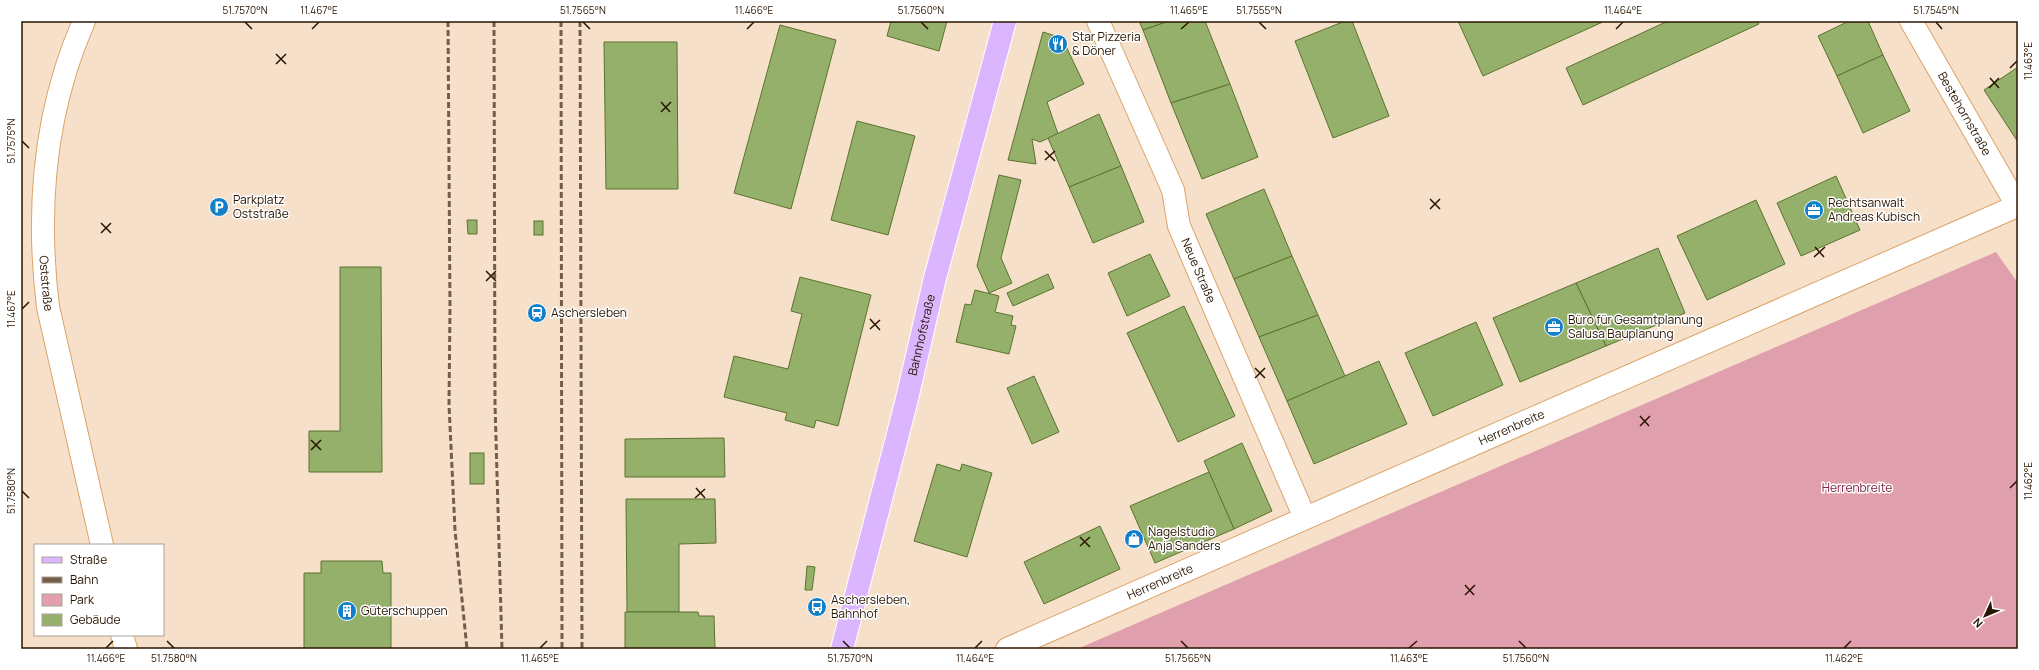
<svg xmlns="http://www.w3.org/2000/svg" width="2039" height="670" viewBox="0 0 2039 670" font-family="Manrope,sans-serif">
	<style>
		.green { fill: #e09fac }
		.building { fill: #95b06a; stroke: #5b732e }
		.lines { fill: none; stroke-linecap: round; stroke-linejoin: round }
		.minor-casing { stroke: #dba369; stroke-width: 24 }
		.major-casing { stroke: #fff; stroke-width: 24 }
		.minor { stroke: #fff; stroke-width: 22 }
		.major { stroke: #dbb6fe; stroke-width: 22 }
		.rail { stroke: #745e49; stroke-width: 3; stroke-dasharray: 6 3; stroke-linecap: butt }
		.ticks { fill: none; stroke: #291400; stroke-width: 1.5 }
		.labels { text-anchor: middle; stroke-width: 3; stroke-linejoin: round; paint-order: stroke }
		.poi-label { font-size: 12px; fill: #291400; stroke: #fff; text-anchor: start }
		.street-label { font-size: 12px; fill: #291400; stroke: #fff }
		.park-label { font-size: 12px; fill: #7b223d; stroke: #fff }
		.neatline { fill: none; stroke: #291400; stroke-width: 1.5 }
		.ticks-label { font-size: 10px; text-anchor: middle; fill: #291400 }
	</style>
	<rect width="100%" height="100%" fill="#f7e0c9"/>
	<!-- green -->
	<path class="green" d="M1996 252 2018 283V649H1077Z"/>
	<!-- building -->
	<g class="building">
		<path d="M891 21H947L939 51 887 36Z"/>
		<path d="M1139 21H1169L1143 30Z"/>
		<path d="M1169 21H1205L1230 84 1171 103 1143 30Z"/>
		<path d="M1345 21H1352L1389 116 1333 138 1295 41Z"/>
		<path d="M1458 21H1605L1483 76Z"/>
		<path d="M1668 21H1757L1759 24 1583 105 1566 68Z"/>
		<path d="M1849 21H1868L1883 55 1837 76 1818 36Z"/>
		<path d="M780 25 836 40 791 209 734 193Z"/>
		<path d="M1043 32 1062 38 1084 84 1047 102 1058 134 1040 142 1032 139 1036 164 1008 160Z"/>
		<path d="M604 42H677L678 189H606Z"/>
		<path d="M1883 55 1910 111 1863 133 1837 76Z"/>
		<path d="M2018 67V142L1984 90Z"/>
		<path d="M1230 84 1258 157 1202 179 1171 103Z"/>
		<path d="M1099 114 1121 166 1069 187 1048 138Z"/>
		<path d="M857 121 915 136 888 235 831 220Z"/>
		<path d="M1121 166 1144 222 1093 243 1069 187Z"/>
		<path d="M999 175 1021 180 1001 258 1012 283 989 293 977 266Z"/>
		<path d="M1836 176 1860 230 1801 256 1777 203Z"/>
		<path d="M1264 189 1292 256 1234 279 1206 214Z"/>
		<path d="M1756 200 1785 264 1707 300 1677 236Z"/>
		<path d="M467 220H477V234H468Z"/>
		<rect x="534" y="221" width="9" height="14"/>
		<path d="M1658 248 1685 313 1606 346 1576 283Z"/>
		<path d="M1150 254 1170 296 1127 316 1108 273Z"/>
		<path d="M1292 256 1318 315 1259 337 1234 279Z"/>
		<path d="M340 267H381L382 472H309V431H340Z"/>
		<path d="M1048 274 1054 288 1013 306 1007 293Z"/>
		<path d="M800 277 871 295 838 426 816 420 814 428 785 420 787 413 724 397 734 356 788 369 802 314 791 311Z"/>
		<path d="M1576 283 1606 346 1520 382 1493 318Z"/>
		<path d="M975 290 999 296 995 312 1013 316 1011 325 1016 326 1009 354 956 342 965 304 971 305Z"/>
		<path d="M1184 306 1235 416 1178 442 1127 333Z"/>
		<path d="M1318 315 1345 376 1287 401 1259 337Z"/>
		<path d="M1476 322 1503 385 1433 416 1405 353Z"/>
		<path d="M1379 361 1407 424 1314 464 1287 401Z"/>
		<path d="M1034 376 1059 432 1032 444 1007 388Z"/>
		<path d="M724 438 725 477H625V439Z"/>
		<path d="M1242 443 1272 511 1234 529 1204 461Z"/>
		<rect x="470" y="453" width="14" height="31"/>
		<path d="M937 464 960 471 962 464 992 473 967 557 914 541Z"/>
		<path d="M1209 472 1234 529 1155 563 1130 506Z"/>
		<path d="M626 499H715L716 543 679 544V612H627Z"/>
		<path d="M1100 526 1120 569 1044 604 1024 562Z"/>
		<path d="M321 561H382L383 573H391V649H304V573H321Z"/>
		<path d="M807 566 815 567 812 590H805Z"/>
		<path d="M625 612H698L699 616H714L715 649H625Z"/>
	</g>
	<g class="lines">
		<!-- minor casing -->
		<g class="minor-casing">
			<g id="minor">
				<path id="s1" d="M84 21C44 112 36 209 48 307L102 545"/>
				<path id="s2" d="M1098 21 1173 190 1179 226 1305 518"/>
				<path id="s3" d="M1911 21 2018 207"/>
				<path d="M122 635 126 649"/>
				<path id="s4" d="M1007 649 2017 206"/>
			</g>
		</g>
		<!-- major casing -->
		<g class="major-casing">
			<g id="major">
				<path id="s5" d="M842 649 906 403 935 278 1005 21"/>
			</g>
		</g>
		<!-- minor -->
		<use href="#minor" class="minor"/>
		<!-- major -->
		<use href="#major" class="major"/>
		<!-- rail -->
		<g class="rail">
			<path d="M448 21 450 308 449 405 455 530 467 649"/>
			<path d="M494 21 495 404 502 649"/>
			<path d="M561 21 562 649"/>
			<path d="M580 21 582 649"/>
		</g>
	</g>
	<!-- ticks -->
	<path class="ticks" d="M245 22 252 29M583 22 590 29M921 22 928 29M1259 22 1266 29M1936 22 1942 29M312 29 319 22M747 29 754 22M1181 29 1189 22M1616 29 1623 22M276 54 286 64M276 64 286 54M2010 68 2017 61M1990 78 1999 88M1989 88 1999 78M661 102 670 112M661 112 671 102M22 141 29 148M1045 151 1055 161M1045 160 1055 151M1430 199 1440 209M1430 209 1440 199M101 223 111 233M101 233 111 223M1815 247 1824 257M1814 257 1825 247M486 271 496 281M486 281 496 271M22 309 29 302M870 319 880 330M870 329 880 320M1255 368 1265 378M1255 378 1265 368M1640 416 1649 426M1640 426 1650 416M311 440 321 450M311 450 321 440M696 488 705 498M2010 488 2017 481M22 491 29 498M695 498 705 489M1080 537 1090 547M1080 546 1090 537M1465 585 1474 595M1465 595 1475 585M167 641 174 648M843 641 850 648M1181 641 1188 648M1519 641 1526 648M106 648 113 641M540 648 547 641M975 648 982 641M1409 648 1417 641M1844 648 1851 641"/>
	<!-- icons -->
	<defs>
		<g id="restaurant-disc" transform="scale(1)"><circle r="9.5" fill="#117fc9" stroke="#fff"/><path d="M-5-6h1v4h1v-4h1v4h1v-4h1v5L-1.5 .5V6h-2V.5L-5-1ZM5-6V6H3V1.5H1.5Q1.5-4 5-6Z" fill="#fff"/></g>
		<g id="parking-disc" transform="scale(1)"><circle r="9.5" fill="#117fc9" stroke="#fff"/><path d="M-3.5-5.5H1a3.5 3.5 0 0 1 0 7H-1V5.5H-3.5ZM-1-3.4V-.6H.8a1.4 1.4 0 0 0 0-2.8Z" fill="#fff"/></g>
		<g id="office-disc" transform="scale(1)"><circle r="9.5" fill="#117fc9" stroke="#fff"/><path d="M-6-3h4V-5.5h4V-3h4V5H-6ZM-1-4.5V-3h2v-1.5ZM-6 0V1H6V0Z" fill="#fff"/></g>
		<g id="station-disc" transform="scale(1)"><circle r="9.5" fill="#117fc9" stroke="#fff"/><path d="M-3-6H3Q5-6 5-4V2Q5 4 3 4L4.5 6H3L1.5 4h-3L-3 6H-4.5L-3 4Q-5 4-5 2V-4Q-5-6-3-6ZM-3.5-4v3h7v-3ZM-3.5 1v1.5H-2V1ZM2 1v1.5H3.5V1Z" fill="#fff"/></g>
		<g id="shop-disc" transform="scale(1)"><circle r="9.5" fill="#117fc9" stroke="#fff"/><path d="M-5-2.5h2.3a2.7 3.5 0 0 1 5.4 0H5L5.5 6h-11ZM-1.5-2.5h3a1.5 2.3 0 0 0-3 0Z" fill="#fff"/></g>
		<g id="bus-disc" transform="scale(1)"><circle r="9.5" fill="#117fc9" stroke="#fff"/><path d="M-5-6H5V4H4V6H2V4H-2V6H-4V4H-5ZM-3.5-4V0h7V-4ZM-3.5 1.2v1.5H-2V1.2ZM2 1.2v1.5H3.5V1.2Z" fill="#fff"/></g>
		<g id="building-disc" transform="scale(1)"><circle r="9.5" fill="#117fc9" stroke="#fff"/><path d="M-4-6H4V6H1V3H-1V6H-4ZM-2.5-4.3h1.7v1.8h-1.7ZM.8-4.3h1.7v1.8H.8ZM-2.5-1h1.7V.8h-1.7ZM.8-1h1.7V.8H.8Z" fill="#fff"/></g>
	</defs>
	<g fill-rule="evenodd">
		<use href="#restaurant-disc" x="1058" y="44"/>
		<use href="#parking-disc" x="219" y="207"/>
		<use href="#office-disc" x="1814" y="210"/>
		<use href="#station-disc" x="537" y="313"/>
		<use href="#office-disc" x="1554" y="327"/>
		<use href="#shop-disc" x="1134" y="539"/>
		<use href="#bus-disc" x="817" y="607"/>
		<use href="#building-disc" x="347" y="611"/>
	</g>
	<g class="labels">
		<!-- poi labels -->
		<g class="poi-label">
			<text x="1072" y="41">Star Pizzeria<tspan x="1072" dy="14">&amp; Döner</tspan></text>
			<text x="233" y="204">Parkplatz<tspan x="233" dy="14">Oststraße</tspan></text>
			<text x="1828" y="207">Rechtsanwalt<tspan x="1828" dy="14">Andreas Kubisch</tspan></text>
			<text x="551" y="317">Aschersleben</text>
			<text x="1568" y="324">Büro für Gesamtplanung<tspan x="1568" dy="14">Salusa Bauplanung</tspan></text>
			<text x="1148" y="536">Nagelstudio<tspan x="1148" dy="14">Anja Sanders</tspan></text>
			<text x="831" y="604">Aschersleben,<tspan x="831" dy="14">Bahnhof</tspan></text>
			<text x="361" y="615">Güterschuppen</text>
		</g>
		<!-- street labels -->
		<g class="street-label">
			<text dy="4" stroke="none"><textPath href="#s3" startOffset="107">Bestehornstraße</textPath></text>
			<text dy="4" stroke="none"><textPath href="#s2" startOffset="270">Neue Straße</textPath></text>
			<text dy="4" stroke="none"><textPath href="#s1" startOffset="268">Oststraße</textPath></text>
			<text dy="4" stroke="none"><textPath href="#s5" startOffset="324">Bahnhofstraße</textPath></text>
			<text dy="4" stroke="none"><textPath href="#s4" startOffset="551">Herrenbreite</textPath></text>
			<text dy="4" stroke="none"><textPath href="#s4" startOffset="167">Herrenbreite</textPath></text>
		</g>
		<!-- park labels -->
		<g class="park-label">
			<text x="1857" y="492">Herrenbreite</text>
		</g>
	</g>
	<!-- border -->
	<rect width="2039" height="670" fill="none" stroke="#ffffff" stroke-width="44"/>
	<!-- legend -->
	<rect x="34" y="544" width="130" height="92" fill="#ffffff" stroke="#a9a199"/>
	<rect x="42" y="557" width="20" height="6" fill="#dbb6fe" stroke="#a9a199"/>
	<text x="70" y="564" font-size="12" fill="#291400">Straße</text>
	<rect x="42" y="577" width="20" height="6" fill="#745e49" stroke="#a9a199"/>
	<text x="70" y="584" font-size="12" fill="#291400">Bahn</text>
	<rect x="42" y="594" width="20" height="12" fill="#e09fac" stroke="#a9a199"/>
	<text x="70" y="604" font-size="12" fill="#291400">Park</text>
	<rect x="42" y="614" width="20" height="12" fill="#95b06a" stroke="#a9a199"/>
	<text x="70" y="624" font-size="12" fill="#291400">Gebäude</text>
	<!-- north arrow -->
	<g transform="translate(1985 616) rotate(226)" stroke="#ffffff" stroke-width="3" paint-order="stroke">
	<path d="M0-3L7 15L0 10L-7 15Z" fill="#291400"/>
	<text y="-6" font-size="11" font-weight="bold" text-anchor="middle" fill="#291400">N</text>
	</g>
	<rect x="22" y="22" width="1995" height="626" class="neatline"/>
	<g class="ticks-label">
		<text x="245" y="14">51.7570°N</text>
		<text x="319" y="14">11.467°E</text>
		<text x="583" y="14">51.7565°N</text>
		<text x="754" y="14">11.466°E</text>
		<text x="921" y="14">51.7560°N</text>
		<text x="1189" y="14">11.465°E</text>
		<text x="1259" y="14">51.7555°N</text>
		<text x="1623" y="14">11.464°E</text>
		<text x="1936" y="14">51.7545°N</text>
		<text transform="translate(2028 61) rotate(-90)" y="4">11.463°E</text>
		<text transform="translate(11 141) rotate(-90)" y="4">51.7575°N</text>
		<text transform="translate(11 309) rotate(-90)" y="4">11.467°E</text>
		<text transform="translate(2028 481) rotate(-90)" y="4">11.462°E</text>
		<text transform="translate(11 491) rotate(-90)" y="4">51.7580°N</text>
		<text x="106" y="662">11.466°E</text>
		<text x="174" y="662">51.7580°N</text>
		<text x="540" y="662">11.465°E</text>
		<text x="850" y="662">51.7570°N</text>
		<text x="975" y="662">11.464°E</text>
		<text x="1188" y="662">51.7565°N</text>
		<text x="1409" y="662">11.463°E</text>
		<text x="1526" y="662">51.7560°N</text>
		<text x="1844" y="662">11.462°E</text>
	</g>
</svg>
